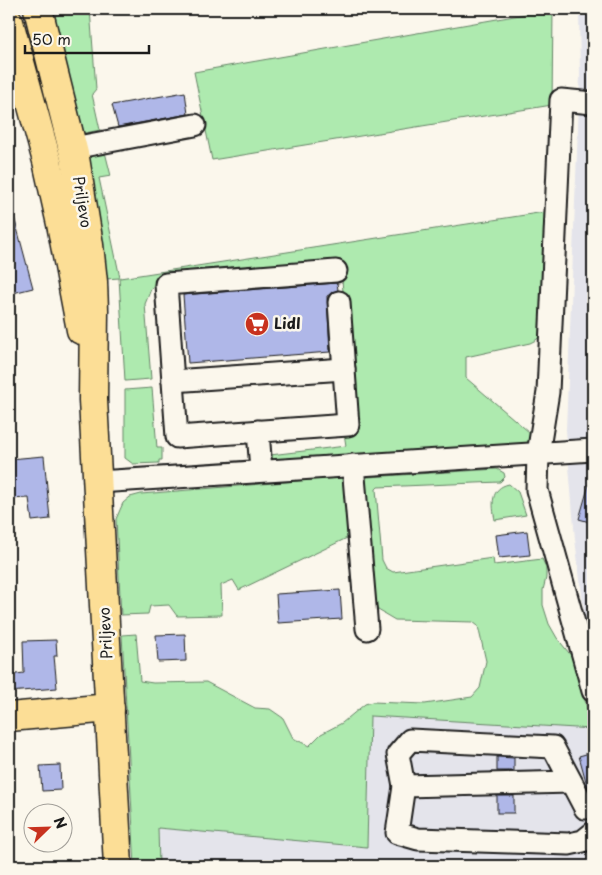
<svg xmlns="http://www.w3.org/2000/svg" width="602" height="875" viewBox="0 0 602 875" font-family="'Playpen Sans',sans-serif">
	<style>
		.built { fill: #e4e4eb }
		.green { fill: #aeeaaf; stroke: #658366 }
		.building { fill: #afb7e8; stroke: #1c1c1c }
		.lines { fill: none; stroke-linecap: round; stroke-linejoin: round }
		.minor-casing { stroke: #1c1c1c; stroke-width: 25 }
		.major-casing { stroke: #1c1c1c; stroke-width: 31 }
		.minor { stroke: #fbf7ec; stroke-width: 21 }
		.major { stroke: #fcde96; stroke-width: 28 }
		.labels { text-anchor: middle; stroke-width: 5; stroke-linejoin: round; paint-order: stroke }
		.street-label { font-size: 15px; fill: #1c1c1c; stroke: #fbf7ec }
		.poi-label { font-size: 15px; font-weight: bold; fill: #1c1c1c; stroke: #fbf7ec; text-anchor: start }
	</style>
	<rect width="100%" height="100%" fill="#fbf7ec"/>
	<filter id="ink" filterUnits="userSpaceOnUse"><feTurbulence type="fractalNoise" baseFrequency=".02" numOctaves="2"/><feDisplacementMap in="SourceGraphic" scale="10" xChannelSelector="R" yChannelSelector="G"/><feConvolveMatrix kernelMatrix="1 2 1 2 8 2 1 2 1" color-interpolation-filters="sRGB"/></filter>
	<g filter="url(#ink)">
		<!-- built -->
		<g class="built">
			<path d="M579 9H593V685L575 539 566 430 580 76Z"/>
			<path d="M370 716 593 729V866H159L158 828 367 847Z"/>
		</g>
		<!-- green -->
		<g class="green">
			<path d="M78 9H90L96 89 92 94 100 130 80 134 50 17Z"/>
			<path d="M543 9H553L552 105 212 160 194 72 543 11Z"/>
			<path d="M104 148 111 176 99 178 120 278 551 211 543 334 536 340 530 343 466 357V378L529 432 531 439 529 442 525 444 273 463 270 455 346 446 344 433 353 422 342 279 339 260 163 277 155 283 151 289 145 304 151 379 125 381 119 278 106 279 87 154Z"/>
			<path d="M152 388 157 448H162V460H159V463L133 464 125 458V390Z"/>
			<path d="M497 469 504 473 505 477 500 482 378 487 376 489 382 560 386 568 393 572 493 558 494 565 542 559 546 567V578L543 590V605L549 624 557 638 573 658 593 729 370 716 367 847 158 828 159 866H135L122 635 136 634 140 681 153 683 206 682 255 708 270 709 283 718 293 738 309 746 321 734 342 723 365 704 372 702 425 704 472 697 480 688 486 661 478 626 473 622 395 620 378 610 374 604 363 479 368 477Z"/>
			<path d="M346 477 347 538 239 590 233 580 221 585 222 615 177 616 169 605 150 606 148 614 121 615 116 519 123 503 130 497 141 494Z"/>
			<path d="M509 484 518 492 526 515 495 520C492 505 490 488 509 484Z"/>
		</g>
		<!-- building -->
		<g class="building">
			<path d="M185 92 188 114 118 127 112 105Z"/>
			<path d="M9 213H13L33 288 9 294Z"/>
			<path d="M337 283 338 290 327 296 330 352 188 363 183 295Z"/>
			<path d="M44 456 50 519 32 521 29 498 9 499V482H12L10 459Z"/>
			<path d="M590 481 593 482V523L579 519Z"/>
			<path d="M527 531 530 555 499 558 496 535Z"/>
			<path d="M340 590 342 619 278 623 276 594Z"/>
			<path d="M185 634 186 661 158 662 156 635Z"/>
			<path d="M56 640 57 656H54L57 688 9 692V675L24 673 23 641Z"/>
			<path d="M593 752V794H592L587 785 579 756Z"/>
			<path d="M497 757 514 758V771H497Z"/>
			<path d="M60 765 61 790 42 791 40 766Z"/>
			<rect x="497" y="796" width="17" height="17"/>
		</g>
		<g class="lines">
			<!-- minor casing -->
			<g class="minor-casing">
				<g id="minor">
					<path d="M593 103 561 100 548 392 538 454 537 490 593 691"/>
					<path d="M73 148 195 125"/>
					<path d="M336 271 166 284 177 437 348 425 339 302"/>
					<path d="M173 381 344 369"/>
					<path d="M258 431 261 470"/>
					<path d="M353 465 367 629"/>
					<path d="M98 482 593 450"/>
					<path d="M404 786 571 782"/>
					<path d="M593 807 585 808 553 747 410 740 398 754 404 786 397 833 418 839 569 844 583 841 593 833"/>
				</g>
			</g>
			<!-- major casing -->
			<g class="major-casing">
				<g id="major">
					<path d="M38 9 75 158 89 245 93 282 94 310 93 400 118 866"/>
					<path d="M9 22 47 161 61 224 81 330"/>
					<path d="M9 717 110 708"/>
				</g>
			</g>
			<!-- minor -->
			<use href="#minor" class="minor"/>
			<!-- major -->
			<use href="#major" class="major"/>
		</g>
	</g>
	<!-- icons -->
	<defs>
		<g id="supermarket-disc" transform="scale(1.25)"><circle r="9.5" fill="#c8321e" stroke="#fbf7ec"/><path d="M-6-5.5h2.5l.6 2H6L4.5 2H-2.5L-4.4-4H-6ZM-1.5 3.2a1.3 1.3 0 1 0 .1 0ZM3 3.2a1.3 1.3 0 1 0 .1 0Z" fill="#fff"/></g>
	</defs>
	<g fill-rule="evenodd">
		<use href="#supermarket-disc" x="257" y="324"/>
	</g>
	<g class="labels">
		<!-- street labels -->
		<g class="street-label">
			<text transform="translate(82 202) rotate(81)" y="5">Priljevo</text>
			<text transform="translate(106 633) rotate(-93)" y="5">Priljevo</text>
		</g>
		<!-- poi labels -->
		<g class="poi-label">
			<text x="274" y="329">Lidl</text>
		</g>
	</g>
	<!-- margin -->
	<rect width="602" height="875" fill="none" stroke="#fbf7ec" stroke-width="30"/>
	<rect x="15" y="15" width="572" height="845" fill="none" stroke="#1c1c1c" stroke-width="2" filter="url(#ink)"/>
	<!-- north arrow -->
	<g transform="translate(48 828) rotate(67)"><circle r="24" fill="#fbf7ec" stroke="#a29f99"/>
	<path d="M0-4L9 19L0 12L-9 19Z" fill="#c8321e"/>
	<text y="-8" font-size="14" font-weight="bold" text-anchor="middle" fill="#1c1c1c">N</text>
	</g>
	<!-- scale -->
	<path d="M25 45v8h124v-8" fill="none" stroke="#1c1c1c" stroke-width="2.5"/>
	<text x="32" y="45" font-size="15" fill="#1c1c1c" stroke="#fbf7ec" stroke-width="4" paint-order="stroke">50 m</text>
</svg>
